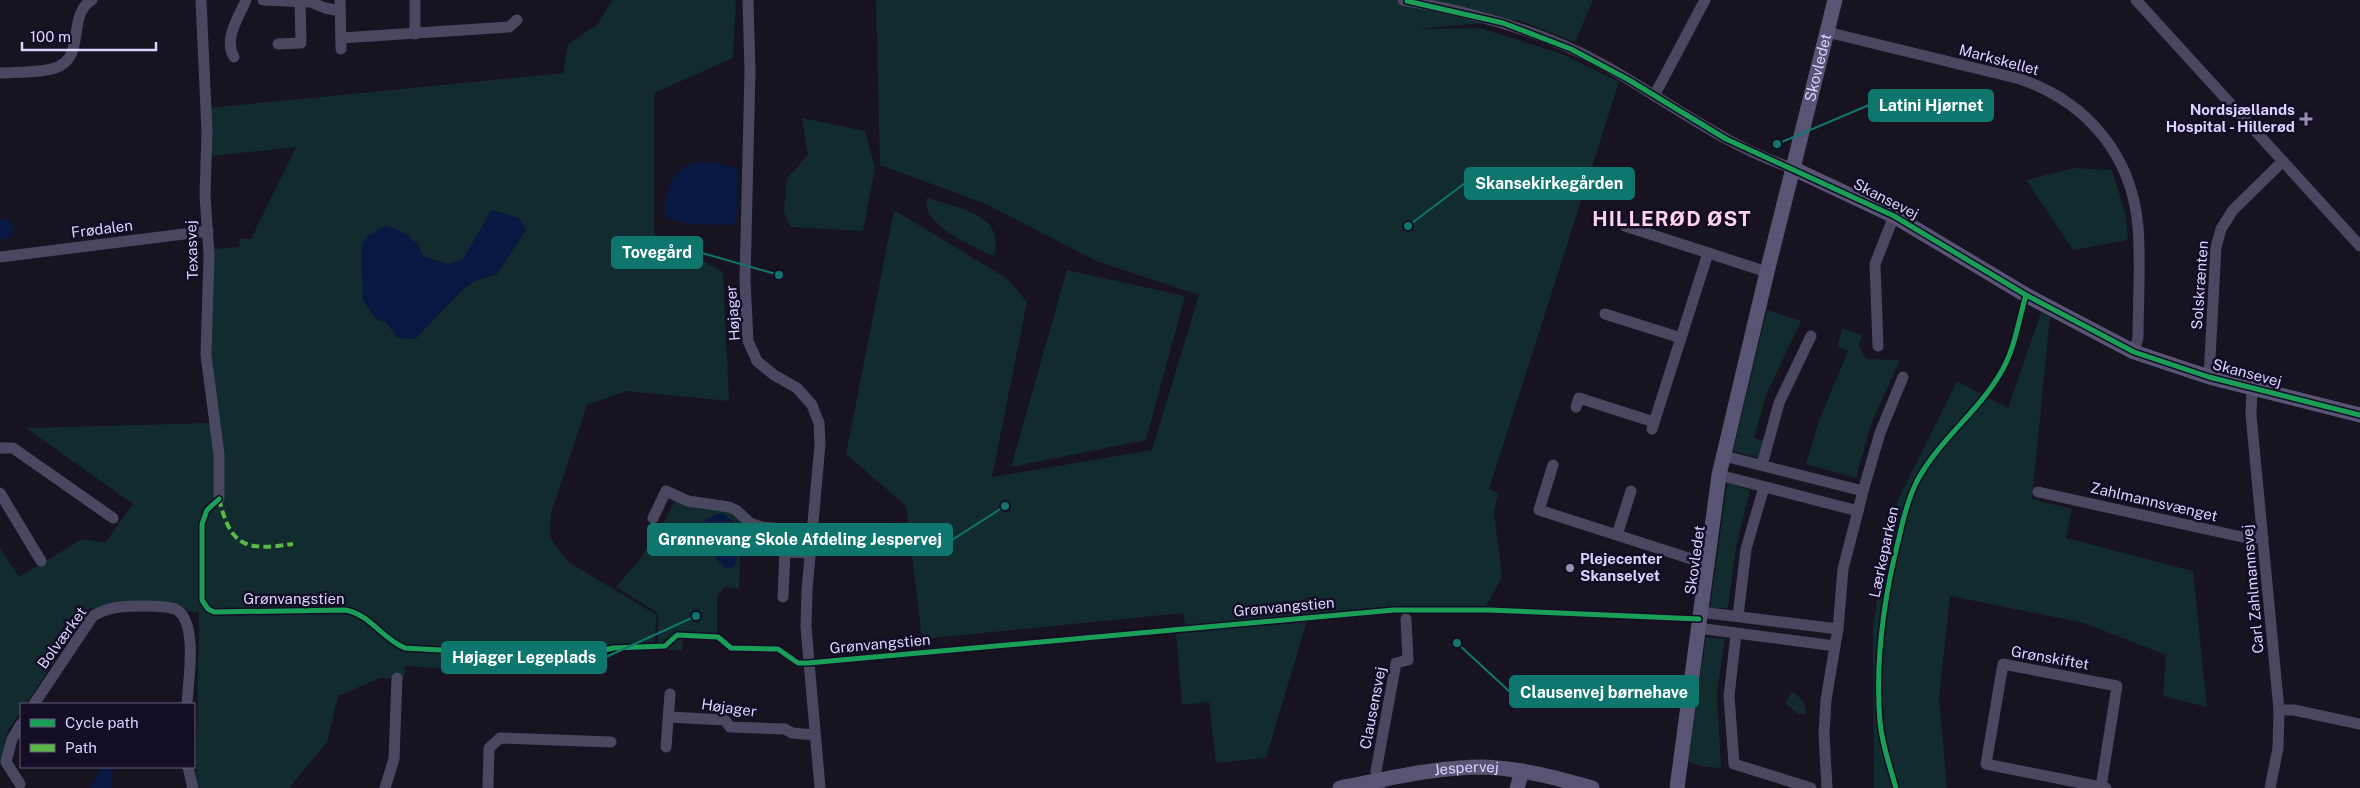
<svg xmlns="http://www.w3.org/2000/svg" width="2360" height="788" viewBox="0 0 2360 788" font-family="'Public Sans',sans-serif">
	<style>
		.green { fill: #112b2e; fill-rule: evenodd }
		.water { fill: #081843 }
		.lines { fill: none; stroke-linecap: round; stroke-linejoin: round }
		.street { stroke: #4a4761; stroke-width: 11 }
		.secondary { stroke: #585474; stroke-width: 15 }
		.quiet { stroke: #58b947; stroke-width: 4; stroke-dasharray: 8 4; stroke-linecap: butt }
		.cycleway-casing { stroke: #140d26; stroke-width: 8 }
		.cycleway { stroke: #1a9f57; stroke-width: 5 }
		.poi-dot { fill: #968fb1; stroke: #140d26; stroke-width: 2 }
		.labels { text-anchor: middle; stroke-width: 5; stroke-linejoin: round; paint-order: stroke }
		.street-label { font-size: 15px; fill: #dbd2ff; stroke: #140d26 }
		.poi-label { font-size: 15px; font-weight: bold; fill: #dbd2ff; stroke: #140d26; text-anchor: end }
		.district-label { font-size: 20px; font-weight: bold; letter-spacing: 1px; fill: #ffd4ec; stroke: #140d26 }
		.leader { fill: none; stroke: #0f766e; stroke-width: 2 }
		.callout-dot { fill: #0f766e; stroke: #140d26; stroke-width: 2 }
		.callout { fill: #0f766e; stroke: #0f766e; stroke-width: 2 }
		.callout-label { font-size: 16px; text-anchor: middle; font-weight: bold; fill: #fff }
	</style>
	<rect width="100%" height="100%" fill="#171320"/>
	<!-- green -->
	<g class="green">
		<path d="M612 0H736L733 58 654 93V234L723 272 729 401 626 391 587 405 551 513 550 538 568 562 657 615 654 644 621 647 586 661 568 664 483 656 481 671 405 666 404 678H380L338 696 327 742 289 788H196L199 612 153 608H90L26 704H21V711L7 732 0 767V548L19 577 82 539 105 543 133 504 26 428 211 423 212 249 240 247 239 239H251L296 147 212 156 209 108 563 73 568 44 598 24ZM492 210 497 274 476 280 462 290 416 338H398L386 322 416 241 424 257 448 264 463 259Z"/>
		<path d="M876 0H1593L1575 42 1518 20 1417 29 1480 28 1562 54 1619 82 1489 489 1498 493 1494 513 1502 577 1485 608 1386 607 1309 614 1266 758 1216 763 1209 702 1182 705 1176 634 1185 624 1183 613 922 639 906 506 846 454 894 210 1008 279 1027 302 992 477 1152 450 1199 295 1096 261 986 204 880 165Z"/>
		<path d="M802 118 865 131 875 168 863 231 790 227 784 212 787 178 808 155Z"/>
		<path d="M2074 168 2112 170 2126 216 2128 240 2073 250 2026 180Z"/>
		<path d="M927 198C957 208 1004 213 995 254L992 256C973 245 920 225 927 198Z"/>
		<path d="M1067 270 1185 296 1146 440 1011 467Z"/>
		<path d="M1767 310 1801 321 1766 395 1754 438 1764 441 1759 458 1733 451Z"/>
		<path d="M2041 313 2050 317 2032 499 2072 509 2066 538 2193 571 2207 707 2163 696 2166 655 2084 623 1950 596 1939 698 1947 788H1874L1873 627 1888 529 1899 498 1957 381 2008 408Z"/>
		<path d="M1842 328 1862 335 1859 346 1866 359 1900 360 1871 424 1856 478 1806 464 1819 421 1848 351 1838 346Z"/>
		<path d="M1727 483 1750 490 1736 547 1728 608H1710Z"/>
		<path d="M676 499 729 510 741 518 739 589 724 587 717 597V634L683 632 682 650H658V613L616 587 642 557 657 526H662Z"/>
		<path d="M1706 637 1725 639 1717 692 1721 768 1705 767 1688 762Z"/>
		<path d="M1792 692C1801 696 1807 706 1806 714H1799L1785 703Z"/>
	</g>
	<!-- water -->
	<g class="water">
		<path d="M711 162 737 168V214L734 225C713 224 683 227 665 216 664 197 670 172 690 164 696 162 705 163 711 162Z"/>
		<path d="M492 210 519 218 526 230 497 274 476 280 462 290 415 339 398 338 386 322 377 320 363 301 361 250 365 238 385 226C405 230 415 239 424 257L448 264 463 259Z"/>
		<path d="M6 219 12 223 13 234 11 237 0 239V220Z"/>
		<path d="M722 513 733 521 740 529 736 564 731 568H725L703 545 698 536C702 521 707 517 722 513Z"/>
		<path d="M102 767H114L111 777 112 788H89Z"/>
	</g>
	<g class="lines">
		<!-- street -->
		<g class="street">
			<path d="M201 0 207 132 205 195 209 255 206 355 219 455V499"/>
			<path d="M263 0 310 2 325 8 340 11"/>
			<path d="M340 0 341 49"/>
			<path d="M415 0V34"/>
			<path d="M748 0 750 71 745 280 748 341 757 361 774 375 797 388 812 405 819 423 820 444 807 590 806 627 820 788"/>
			<path d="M1403 0C1471 12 1541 30 1602 64 1665 99 1723 145 1792 168"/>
			<path d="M2136 0 2360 246"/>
			<path d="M1827 32 2020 79C2087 102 2132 155 2138 227 2141 263 2138 301 2138 338L2134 352"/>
			<path d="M341 38 509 27 517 20"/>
			<path d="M278 44 301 43 300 0"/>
			<path d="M234 57C223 39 239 17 246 0"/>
			<path d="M0 73C16 72 40 73 55 68 87 58 66 15 92 0"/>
			<path d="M1654 96 1705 0"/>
			<path d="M1625 226 1767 272"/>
			<path d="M0 257 208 231"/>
			<path d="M1605 314 1681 338"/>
			<path d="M1878 346 1875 264 1894 216"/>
			<path d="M2209 377 2216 247 2221 229 2233 210 2283 161"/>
			<path d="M2252 387 2251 415 2279 710 2278 748 2270 788"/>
			<path d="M1576 407 1579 398 1654 422"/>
			<path d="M1652 429 1708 253"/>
			<path d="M0 448H13L113 518"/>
			<path d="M1553 465 1539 510 1707 564"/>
			<path d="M1762 465 1779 403 1811 336"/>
			<path d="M1719 475 1858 511 1863 491 1724 456"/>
			<path d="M1863 491 1880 433 1903 377"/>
			<path d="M2038 492 2242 537 2263 538"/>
			<path d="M0 493 41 561"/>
			<path d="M653 518 666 491 688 501 729 507 736 510 750 523 761 527 784 529 785 552"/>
			<path d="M1617 535 1631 491"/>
			<path d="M783 597 785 552 810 553"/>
			<path d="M1738 616 1746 549 1764 487"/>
			<path d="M1698 628 1835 646 1838 629 1700 612"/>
			<path d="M1838 629 1843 569 1858 511"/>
			<path d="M1736 634 1729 696 1734 764 1811 788"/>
			<path d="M34 704 93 616C109 606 126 606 144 606 154 606 166 606 175 609 199 620 188 682 187 704"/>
			<path d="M2279 710H2294L2360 724"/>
			<path d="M669 717 725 720 730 727 785 729 792 733 814 735"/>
			<path d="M666 747 670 694"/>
			<path d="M188 767 193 788"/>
			<path d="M20 784 6 762 12 739 21 724"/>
			<path d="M2101 787 2117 686 2003 664 1986 764 2106 788"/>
			<path d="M385 788 394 759 397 678"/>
			<path d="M488 788 489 748 500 738 611 742"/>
			<path d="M1380 788 1376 771 1396 663 1408 660 1406 619"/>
			<path d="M1827 788 1824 734 1826 700 1835 646"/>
		</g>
		<!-- secondary -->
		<g class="secondary">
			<path d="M1792 168 1894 216 2026 295 2134 352 2209 377 2360 415"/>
			<path id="s1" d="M1340 788C1387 779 1435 767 1483 767 1520 768 1557 778 1592 788"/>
			<path d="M1517 788 1522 771"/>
			<path id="s2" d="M1677 788 1719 475 1767 272 1835 0"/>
		</g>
		<!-- quiet -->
		<path class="quiet" d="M219 499C231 547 245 551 293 544"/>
		<!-- cycleway casing -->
		<g class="cycleway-casing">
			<g id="cycleway">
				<path d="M1407 1 1503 23 1571 49 1629 80 1726 139 1894 216 2026 295 2134 352 2209 377 2360 415"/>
				<path d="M219 499 207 510 202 524V600L208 609 214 612 345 610C370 614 382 639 405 648L565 657 582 656 613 648 665 646 677 635 718 637 731 648 778 649 798 663H808L1394 610H1489L1699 619"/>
				<path d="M1896 788C1890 766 1882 745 1880 722 1875 661 1884 597 1899 538 1903 519 1908 499 1917 481 1939 440 1977 413 2000 374 2015 350 2018 322 2026 295"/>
			</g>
		</g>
		<!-- cycleway -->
		<use href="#cycleway" class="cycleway"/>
	</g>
	<!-- markers -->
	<g class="poi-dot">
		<path d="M2303.5 111.5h5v5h5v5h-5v5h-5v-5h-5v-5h5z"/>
		<circle cx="1570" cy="568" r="5"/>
	</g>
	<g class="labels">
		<!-- street labels -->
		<g class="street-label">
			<text transform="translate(1999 60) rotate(15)" y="5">Markskellet</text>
			<text dy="5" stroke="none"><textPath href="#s2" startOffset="735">Skovledet</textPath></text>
			<text transform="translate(1886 199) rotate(27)" y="5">Skansevej</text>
			<text transform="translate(102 229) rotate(-7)" y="5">Frødalen</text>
			<text transform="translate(192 250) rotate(-92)" y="5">Texasvej</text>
			<text transform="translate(2200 285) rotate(-86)" y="5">Solskrænten</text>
			<text transform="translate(733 313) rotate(-94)" y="5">Højager</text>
			<text transform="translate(2247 373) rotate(15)" y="5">Skansevej</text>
			<text transform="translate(2154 502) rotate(13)" y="5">Zahlmannsvænget</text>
			<text transform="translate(1884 552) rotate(-78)" y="5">Lærkeparken</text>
			<text transform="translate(1695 560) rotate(-82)" y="5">Skovledet</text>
			<text transform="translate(2253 589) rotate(-95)" y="5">Carl Zahlmannsvej</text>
			<text x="294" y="604">Grønvangstien</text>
			<text transform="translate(1284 607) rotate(-5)" y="5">Grønvangstien</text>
			<text transform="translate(62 638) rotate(-54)" y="5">Bolværket</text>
			<text transform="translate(880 644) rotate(-5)" y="5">Grønvangstien</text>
			<text transform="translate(2050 658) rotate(10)" y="5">Grønskiftet</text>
			<text transform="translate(729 708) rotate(8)" y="5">Højager</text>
			<text transform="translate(1373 708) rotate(-79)" y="5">Clausensvej</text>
			<text dy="5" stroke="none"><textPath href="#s1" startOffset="128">Jespervej</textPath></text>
		</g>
		<!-- poi labels -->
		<g class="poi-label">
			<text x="2295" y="115">Nordsjællands<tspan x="2295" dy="17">Hospital - Hillerød</tspan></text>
			<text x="1580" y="564" text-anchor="start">Plejecenter<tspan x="1580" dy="17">Skanselyet</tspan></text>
		</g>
		<!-- district labels -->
		<g class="district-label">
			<text x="1672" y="226">HILLERØD ØST</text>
		</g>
	</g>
	<!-- callouts -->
	<path class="leader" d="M1777 144L1869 105M1408 226L1465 183M779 275L702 253M1005 506L952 540M696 616L606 657M1457 643L1510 692"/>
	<g class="callout-dot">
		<circle cx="1777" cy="144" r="5"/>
		<circle cx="1408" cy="226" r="5"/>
		<circle cx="779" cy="275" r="5"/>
		<circle cx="1005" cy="506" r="5"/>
		<circle cx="696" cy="616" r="5"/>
		<circle cx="1457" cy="643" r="5"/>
	</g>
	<g class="callout">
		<rect x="1869" y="90" width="124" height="31" rx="5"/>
		<rect x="1465" y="168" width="169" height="31" rx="5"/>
		<rect x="612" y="237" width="90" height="31" rx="5"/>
		<rect x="648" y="524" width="304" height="31" rx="5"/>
		<rect x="442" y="642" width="164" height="31" rx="5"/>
		<rect x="1510" y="676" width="188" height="31" rx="5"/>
	</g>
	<g class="callout-label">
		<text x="1931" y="111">Latini Hjørnet</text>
		<text x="1549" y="189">Skansekirkegården</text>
		<text x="657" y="258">Tovegård</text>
		<text x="800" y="545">Grønnevang Skole Afdeling Jespervej</text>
		<text x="524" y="663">Højager Legeplads</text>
		<text x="1604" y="698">Clausenvej børnehave</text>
	</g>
	<!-- legend -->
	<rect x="20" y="703" width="175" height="65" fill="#140d26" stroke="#645c7d"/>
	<rect x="30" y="719" width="25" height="8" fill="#1a9f57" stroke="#645c7d"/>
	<text x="65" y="728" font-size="15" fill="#dbd2ff">Cycle path</text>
	<rect x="30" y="744" width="25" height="8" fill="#58b947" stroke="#645c7d"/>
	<text x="65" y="753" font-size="15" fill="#dbd2ff">Path</text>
	<!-- scale -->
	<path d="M22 42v8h134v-8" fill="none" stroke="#dbd2ff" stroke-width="2.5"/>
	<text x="30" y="42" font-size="15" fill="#dbd2ff" stroke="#140d26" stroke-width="4" paint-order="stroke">100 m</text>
</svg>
